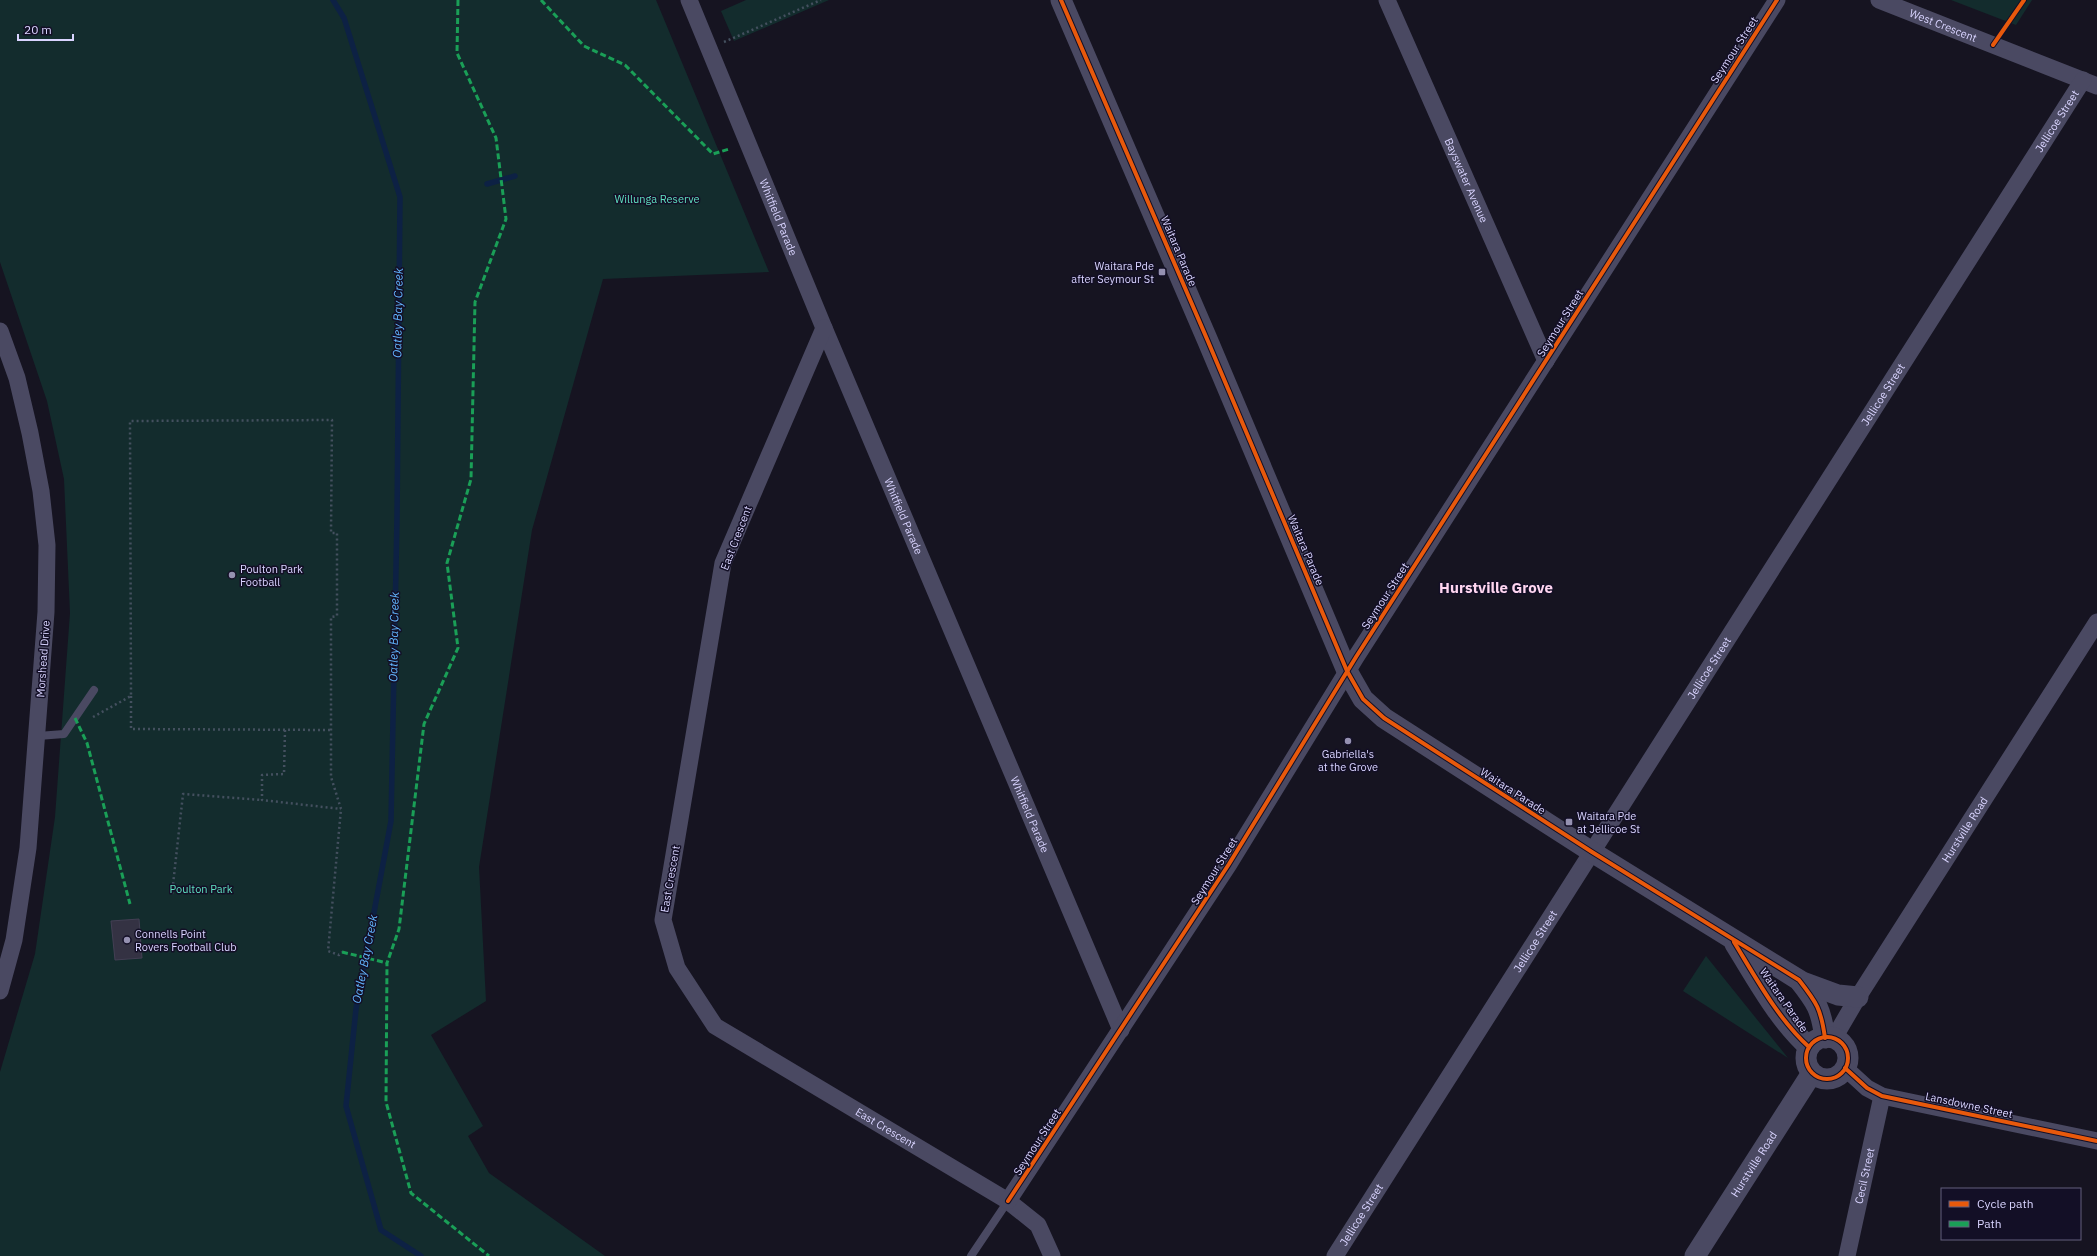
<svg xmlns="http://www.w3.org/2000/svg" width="2097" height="1256" viewBox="0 0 2097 1256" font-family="'IBM Plex Sans',sans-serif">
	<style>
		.green { fill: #132c2d }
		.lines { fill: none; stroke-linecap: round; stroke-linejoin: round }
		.stream { stroke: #0d2144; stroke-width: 5.5 }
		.building { fill: #343243; stroke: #433f54 }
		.path { stroke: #44505f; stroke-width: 2.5; stroke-dasharray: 2 3; stroke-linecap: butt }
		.service { stroke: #4a4962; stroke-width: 8 }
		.minor { stroke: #4a4962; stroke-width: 17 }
		.tertiary { stroke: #4a4962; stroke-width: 21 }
		.quiet { stroke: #1a9f57; stroke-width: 3; stroke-dasharray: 6 3; stroke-linecap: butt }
		.cycleway-casing { stroke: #130f26; stroke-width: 6 }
		.cycleway { stroke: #e8590c; stroke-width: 4 }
		.poi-dot { fill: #9591b1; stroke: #130f26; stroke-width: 1.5 }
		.labels { text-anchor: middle; stroke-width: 3; stroke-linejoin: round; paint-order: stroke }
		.street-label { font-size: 11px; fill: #d9d4ff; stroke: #130f26 }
		.park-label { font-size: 11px; fill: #5fe0c0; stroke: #130f26 }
		.poi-label { font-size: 11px; fill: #d9d4ff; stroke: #130f26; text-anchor: start }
		.water-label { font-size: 12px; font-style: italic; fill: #62b6ff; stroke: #130f26 }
		.district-label { font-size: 15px; font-weight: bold; fill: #ffd6f0; stroke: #130f26 }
	</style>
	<rect width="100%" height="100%" fill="#161421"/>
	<!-- green -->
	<g class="green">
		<path d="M0 0H656L769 272 603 279 532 530 479 867 486 1001 431 1035 483 1126 468 1136 489 1173 605 1256H0V1072L35 954 55 817 70 613 64 479 47 401 0 262Z"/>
		<path d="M746 0H829L734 41 721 11Z"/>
		<path d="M1951 0H2032L2016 25Z"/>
		<path d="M1706 956 1788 1058 1683 991Z"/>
	</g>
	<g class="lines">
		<!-- stream -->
		<g class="stream">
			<path d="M333 0 344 18 400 197 397 518 391 821 356 1009 346 1106 381 1230 421 1256"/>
			<path d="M487 184 515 176"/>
		</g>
	</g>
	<!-- building -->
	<path class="building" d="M139 919 142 958 115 960 111 921Z"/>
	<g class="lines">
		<!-- path -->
		<g class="path">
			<path d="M724 42 821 0"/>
			<path d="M131 696V729L331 730"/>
			<path d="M93 717 131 696 130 421 332 420 331 533H337V616L331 617V777L341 809 328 951 339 955 342 952"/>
			<path d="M285 730 284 774 262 775V800L341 809"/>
			<path d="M172 894 183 794 262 800"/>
		</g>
		<!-- service -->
		<g class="service">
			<path d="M38 736 64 734 94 690"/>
			<path d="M971 1256 1008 1201"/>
		</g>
		<!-- minor -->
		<g class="minor">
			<path id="s1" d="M689 0 824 328 1121 1030"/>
			<path id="s2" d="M1387 0 1546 361"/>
			<path id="s3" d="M1879 0 2097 86"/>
			<path id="s4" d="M824 328 723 563 663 920 677 968 715 1026 1008 1201 1038 1225 1052 1256"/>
			<path d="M0 331 17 378 30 433 41 491 47 545 46 612 28 848 14 940 0 991"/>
			<path id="s5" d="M1834 1038 1858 997 2097 622"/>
			<path d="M1845 1068 1867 1088 1882 1096 2097 1141"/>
			<path d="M1008 1201 1229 864 1356 657 1777 0"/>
			<path id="s6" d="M1335 1256 2083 80"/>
			<path id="s7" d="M1847 1256 1882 1096"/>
		</g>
		<!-- tertiary -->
		<g class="tertiary">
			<path d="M1061 0 1207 339 1347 671 1363 699 1384 718 1592 852 1799 980C1817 1003 1821 1009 1825 1038"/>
			<path d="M1735 944C1757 979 1778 1019 1809 1047"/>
			<path d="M1800 981 1838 995 1858 997"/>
			<circle cx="1827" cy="1058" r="21"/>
			<path id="s8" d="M1695 1256 1812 1073"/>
		</g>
		<!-- quiet -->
		<g class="quiet">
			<path d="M458 0 457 53 496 138 506 219 475 302 471 479 447 563 458 648 424 724 399 929 387 963 386 1102 411 1193 489 1256"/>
			<path d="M541 0 584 46 625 65 713 154 729 149"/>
			<path d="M75 718 87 743 130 904"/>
			<path d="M342 952 387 963"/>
		</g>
		<!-- cycleway casing -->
		<g class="cycleway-casing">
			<g id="cycleway">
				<path d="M1061 0 1207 339 1347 671 1363 699 1384 718 1592 852 1799 980C1817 1003 1821 1009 1825 1038"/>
				<path d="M1993 45 2024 0"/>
				<path d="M1734 942C1756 978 1778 1019 1809 1047"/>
				<circle cx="1827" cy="1058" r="21"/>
				<path d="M1845 1068 1867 1088 1882 1096 2097 1141"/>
				<path d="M1008 1201 1229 864 1356 657 1777 0"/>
			</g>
		</g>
		<!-- cycleway -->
		<use href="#cycleway" class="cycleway"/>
	</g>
	<!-- markers -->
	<g class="poi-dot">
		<rect x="1158" y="268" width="8" height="8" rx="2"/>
		<circle cx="232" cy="575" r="4"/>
		<circle cx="1348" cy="741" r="4"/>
		<rect x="1565" y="818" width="8" height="8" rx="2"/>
		<circle cx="127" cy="940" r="4"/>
	</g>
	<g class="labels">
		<!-- street labels -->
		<g class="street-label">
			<text dy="4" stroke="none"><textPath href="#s3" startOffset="69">West Crescent</textPath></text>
			<text transform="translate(1734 50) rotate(-57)" y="4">Seymour Street</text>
			<text dy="4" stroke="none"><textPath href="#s6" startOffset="1345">Jellicoe Street</textPath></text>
			<text dy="4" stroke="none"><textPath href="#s2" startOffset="197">Bayswater Avenue</textPath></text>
			<text dy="4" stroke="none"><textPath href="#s1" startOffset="235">Whitfield Parade</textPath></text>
			<text transform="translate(1179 251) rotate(67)" y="4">Waitara Parade</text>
			<text transform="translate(1560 323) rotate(-58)" y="4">Seymour Street</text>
			<text dy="4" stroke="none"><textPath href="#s6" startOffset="1021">Jellicoe Street</textPath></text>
			<text dy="4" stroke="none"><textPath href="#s1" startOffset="559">Whitfield Parade</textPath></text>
			<text transform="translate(736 538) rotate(-69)" y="4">East Crescent</text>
			<text transform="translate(1306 550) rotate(67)" y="4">Waitara Parade</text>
			<text transform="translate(1385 596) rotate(-57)" y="4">Seymour Street</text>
			<text transform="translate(43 659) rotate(-86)" y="4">Morshead Drive</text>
			<text dy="4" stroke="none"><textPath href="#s6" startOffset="697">Jellicoe Street</textPath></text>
			<text transform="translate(1513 791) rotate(33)" y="4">Waitara Parade</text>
			<text dy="4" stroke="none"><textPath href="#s1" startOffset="883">Whitfield Parade</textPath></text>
			<text dy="4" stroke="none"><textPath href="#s5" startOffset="246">Hurstville Road</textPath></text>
			<text transform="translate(1214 871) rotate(-58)" y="4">Seymour Street</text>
			<text transform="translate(670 879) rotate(-80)" y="4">East Crescent</text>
			<text dy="4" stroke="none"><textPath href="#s6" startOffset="373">Jellicoe Street</textPath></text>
			<text transform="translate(1784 1000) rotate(55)" y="4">Waitara Parade</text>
			<text transform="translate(1969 1105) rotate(12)" y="4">Lansdowne Street</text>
			<text dy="4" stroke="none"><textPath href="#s4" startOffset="936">East Crescent</textPath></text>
			<text transform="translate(1037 1142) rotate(-57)" y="4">Seymour Street</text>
			<text dy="4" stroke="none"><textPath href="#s8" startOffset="109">Hurstville Road</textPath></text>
			<text dy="4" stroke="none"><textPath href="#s7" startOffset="82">Cecil Street</textPath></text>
			<text dy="4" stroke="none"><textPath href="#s6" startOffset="49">Jellicoe Street</textPath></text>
		</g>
		<!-- park labels -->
		<g class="park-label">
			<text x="657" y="203">Willunga Reserve</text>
			<text x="201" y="893">Poulton Park</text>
		</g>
		<!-- poi labels -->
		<g class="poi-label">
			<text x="1154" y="270" text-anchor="end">Waitara Pde<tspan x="1154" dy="13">after Seymour St</tspan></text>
			<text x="240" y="573">Poulton Park<tspan x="240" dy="13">Football</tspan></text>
			<text x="1348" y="758" text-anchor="middle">Gabriella's<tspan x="1348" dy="13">at the Grove</tspan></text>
			<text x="1577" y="820">Waitara Pde<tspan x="1577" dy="13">at Jellicoe St</tspan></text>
			<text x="135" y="938">Connells Point<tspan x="135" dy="13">Rovers Football Club</tspan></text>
		</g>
		<!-- water labels -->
		<g class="water-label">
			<text transform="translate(398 313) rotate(-89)" y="4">Oatley Bay Creek</text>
			<text transform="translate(394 637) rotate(-89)" y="4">Oatley Bay Creek</text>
			<text transform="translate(365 959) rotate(-79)" y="4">Oatley Bay Creek</text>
		</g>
		<!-- district labels -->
		<g class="district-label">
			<text x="1496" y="593">Hurstville Grove</text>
		</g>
	</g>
	<!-- legend -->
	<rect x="1941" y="1188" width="140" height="52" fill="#130f26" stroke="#625e7d"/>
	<rect x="1949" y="1201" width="20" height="6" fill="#e8590c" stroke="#625e7d"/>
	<text x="1977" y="1208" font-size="12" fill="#d9d4ff">Cycle path</text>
	<rect x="1949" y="1221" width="20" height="6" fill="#1a9f57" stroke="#625e7d"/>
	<text x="1977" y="1228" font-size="12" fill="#d9d4ff">Path</text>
	<!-- scale -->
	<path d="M18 34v6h55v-6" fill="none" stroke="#d9d4ff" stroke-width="2"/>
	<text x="24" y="34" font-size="12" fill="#d9d4ff" stroke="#130f26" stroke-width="3" paint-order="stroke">20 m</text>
</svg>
